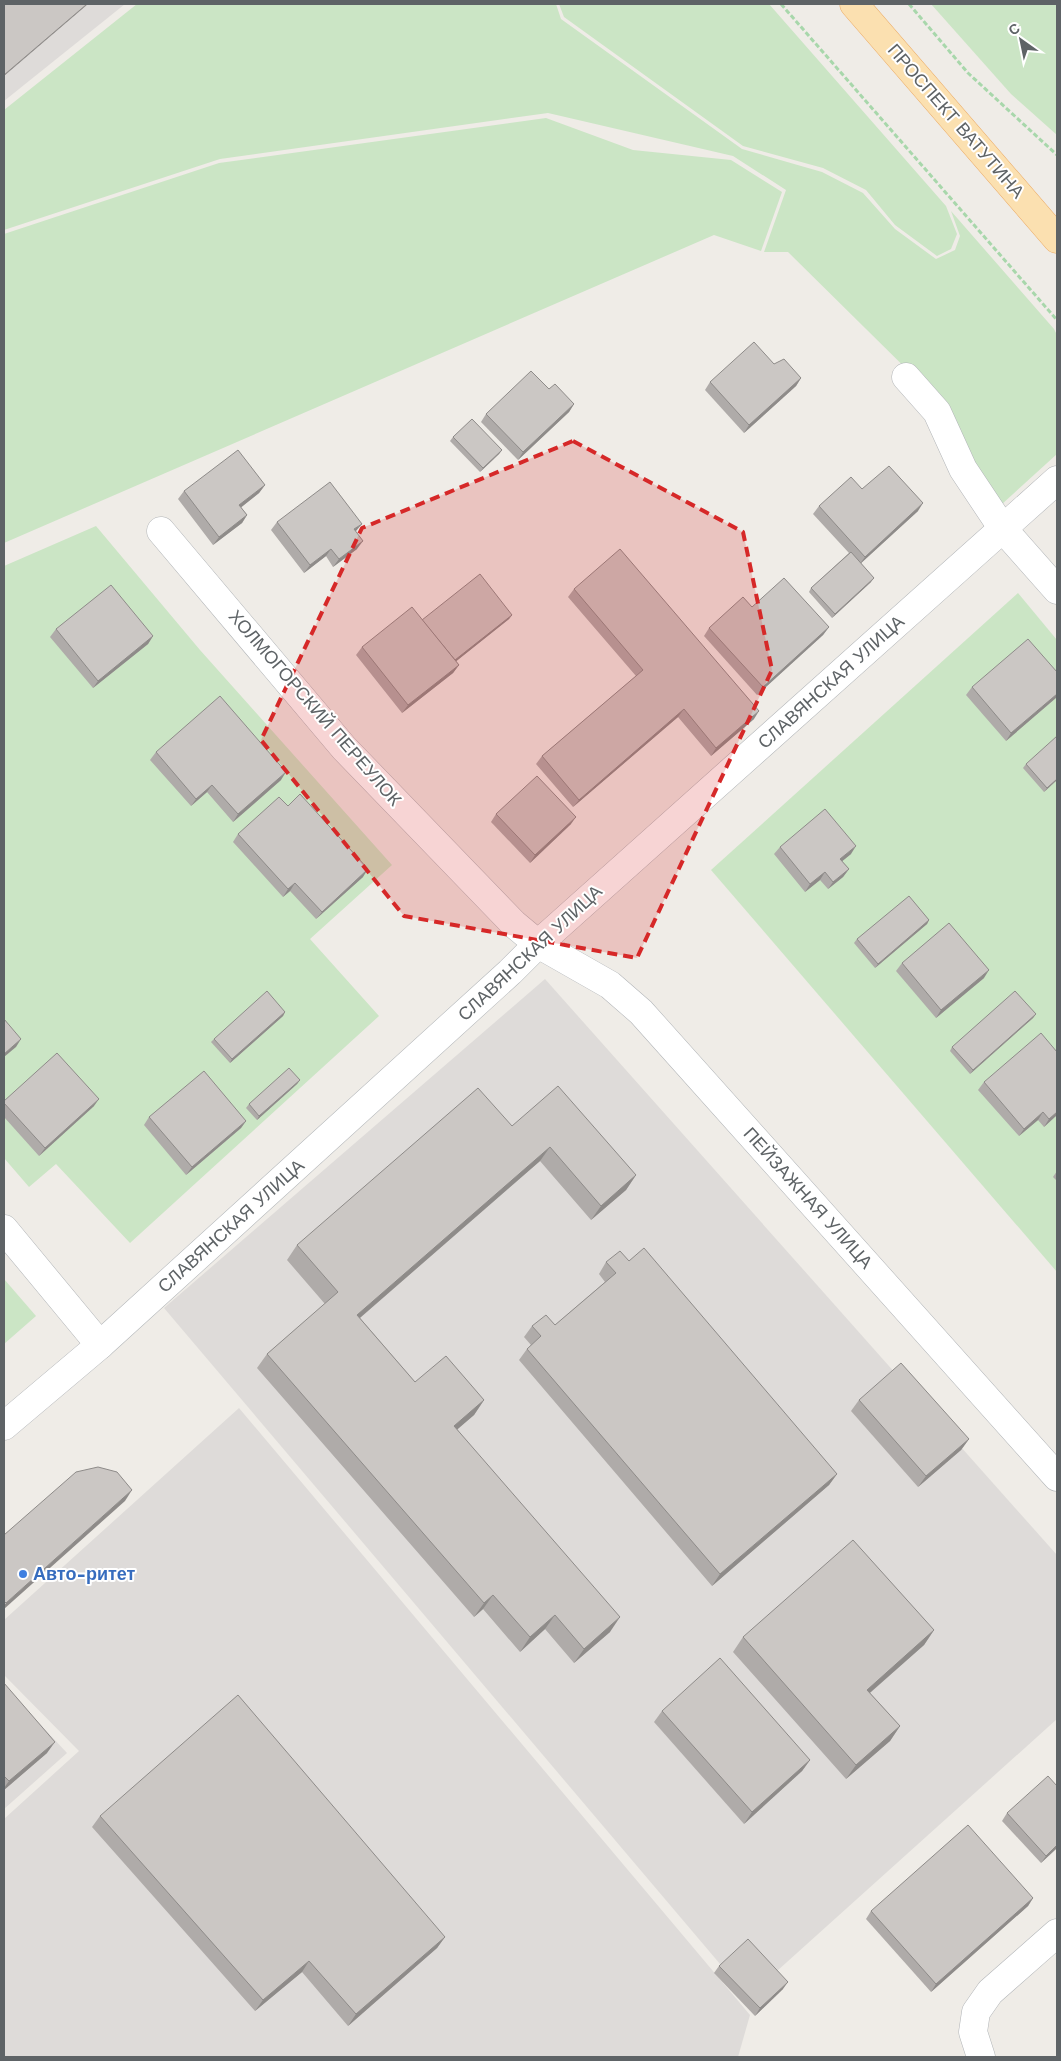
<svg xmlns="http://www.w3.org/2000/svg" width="1061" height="2061" viewBox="0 0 1061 2061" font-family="'Work Sans',sans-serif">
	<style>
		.industrial { fill: #dedbd9 }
		.green { fill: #cbe5c5 }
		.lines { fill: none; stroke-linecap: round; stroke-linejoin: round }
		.street-casing { stroke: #b2b5b8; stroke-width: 29 }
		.primary-casing { stroke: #ebaa64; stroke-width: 29 }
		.path { stroke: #a8d7ab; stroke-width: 3; stroke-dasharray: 5 2.5; stroke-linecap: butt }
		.street { stroke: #fff; stroke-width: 28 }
		.primary { stroke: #fbe0b0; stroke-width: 28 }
		.wall { fill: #afaba9 }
		.shaded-wall { fill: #8e8b89 }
		.building { fill: #cbc7c4; stroke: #8e8b89 }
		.marked { fill: #d62828; fill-opacity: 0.2; stroke: #d62828; stroke-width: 4; stroke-dasharray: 10 6; stroke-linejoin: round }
		.shop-dot { fill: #3f7fe0; stroke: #fff; stroke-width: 2 }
		.labels { text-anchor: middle; stroke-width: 4; stroke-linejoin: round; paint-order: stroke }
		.street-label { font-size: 18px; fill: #5e6366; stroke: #fff }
		.shop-label { font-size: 18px; font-weight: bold; fill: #366cbe; stroke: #fff; text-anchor: start }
	</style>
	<rect width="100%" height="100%" fill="#efece7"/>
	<!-- industrial -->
	<g class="industrial">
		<path d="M4 4H125L4 101Z"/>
		<path d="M545 979 1057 1555V1719L748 1997 164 1308Z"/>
		<path d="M239 1408 750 2015 738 2057H4V1819L79 1751 4 1675V1620Z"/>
		<path d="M4 1686 67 1753 4 1809Z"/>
	</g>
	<!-- green -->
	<g class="green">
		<path d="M137 4H556L561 19 742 149 822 172 863 193 895 229 936 259 955 250 960 236 951 211 1054 329 1057 335V454L1001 505 972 463 942 404 788 252H764L786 190 733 156 548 113 220 159 4 230V110Z"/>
		<path d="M559 4H769L946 206 957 234 951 249 937 256 895 225 866 190 823 168 743 146 564 17Z"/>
		<path d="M931 4H1057V135L1011 94Z"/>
		<path d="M546 118 633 150 731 160 782 192 761 251 714 235 4 543V234L219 163Z"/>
		<path d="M96 526 200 650 392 865 310 939 379 1016 130 1243 56 1164 29 1187 4 1158V566Z"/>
		<path d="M1018 593 1057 640V1272L711 870Z"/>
		<path d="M4 1279 36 1316 4 1344Z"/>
	</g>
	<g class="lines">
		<!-- street casing -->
		<g class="street-casing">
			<g id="street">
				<path d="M906 377 937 412 963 469 1003 529 1057 590"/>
				<path d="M161 531 344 748 514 924 538 944 610 985 641 1012 1057 1477"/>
				<path d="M4 1229 100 1345"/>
				<path d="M4 1426 100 1345 510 972 538 944 1057 480"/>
				<path d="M981 2057 973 2032 976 2012 990 1992 1057 1933"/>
			</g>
		</g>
		<!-- primary casing -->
		<g class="primary-casing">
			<path id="primary" d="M854 4 1057 239"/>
		</g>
		<!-- path -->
		<g class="path">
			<path d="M781 4 1057 320"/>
			<path d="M909 4 968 73 1057 155"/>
		</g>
		<!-- street -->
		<use href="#street" class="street"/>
		<!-- primary -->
		<use href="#primary" class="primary"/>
	</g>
	<!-- wall -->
	<g class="wall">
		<path d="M774 364 801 378 796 386 744 433 705 390 710 382Z"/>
		<path d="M549 389 574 404 569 412 518 460 481 422 486 414Z"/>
		<path d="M453 437 502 450 499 454 480 472 450 441Z"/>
		<path d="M265 485 259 493 241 507 247 515 242 523 213 545 178 499 184 491Z"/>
		<path d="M862 489 918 511 861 563 871 582 832 618 809 592 811 588 849 553 813 514 819 506Z"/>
		<path d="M277 522 356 532 357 549 333 567 326 556 304 573 271 530Z"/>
		<path d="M574 589 754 719 711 756 678 717 573 807 536 764 542 756 636 676 568 597Z"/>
		<path d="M752 607 829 627 823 635 757 695 704 636 709 628Z"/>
		<path d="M512 615 509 619 456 661 459 665 453 673 402 713 356 655 362 647 422 620Z"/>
		<path d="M56 629 153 636 148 644 93 688 50 637Z"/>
		<path d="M1057 672V697L1006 741 966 695 972 687Z"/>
		<path d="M156 752 281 780 233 822 207 792 191 806 150 760Z"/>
		<path d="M1026 764 1057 780 1044 792 1023 768Z"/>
		<path d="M288 806 363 877 316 919 290 891 283 897 233 842 238 834Z"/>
		<path d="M496 814 571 824 530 863 491 822Z"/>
		<path d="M780 847 851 854 842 861 849 869 843 877 828 889 820 880 805 892 774 854Z"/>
		<path d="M929 920 927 924 875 968 854 943 857 939Z"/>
		<path d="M902 963 984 978 936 1018 896 971Z"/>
		<path d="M285 1012 283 1016 230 1063 211 1042 214 1039Z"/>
		<path d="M1036 1014 1033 1018 970 1074 950 1051 952 1047Z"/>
		<path d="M1057 1052V1115L1044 1127 1038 1120 1019 1136 978 1090 984 1082Z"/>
		<path d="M300 1080 297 1084 257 1120 246 1108 249 1104Z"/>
		<path d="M4 1101 94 1106 39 1156 4 1117Z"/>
		<path d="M149 1117 246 1121 241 1128 186 1175 144 1125Z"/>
		<path d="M512 1126 636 1175 626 1190 591 1220 540 1161 360 1318 415 1382 484 1400 474 1415 457 1429 610 1632 574 1663 545 1629 520 1652 483 1609 474 1617 257 1368 267 1354 325 1304 287 1260 297 1245Z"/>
		<path d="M1057 1171V1181L1053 1177Z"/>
		<path d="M629 1261 837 1474 829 1485 712 1586 519 1360 527 1349 531 1345 524 1337 532 1326 555 1325 605 1282 599 1274 606 1262Z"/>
		<path d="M859 1400 969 1439 961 1450 918 1487 851 1411Z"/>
		<path d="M934 1630 924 1645 870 1693 900 1726 890 1741 846 1779 733 1652 743 1637Z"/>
		<path d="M4 1683 47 1753 4 1790Z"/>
		<path d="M662 1711 810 1760 802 1771 744 1824 654 1722Z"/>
		<path d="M1007 1813 1057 1848 1041 1863 1002 1821Z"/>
		<path d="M100 1816 445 1937 437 1948 348 2026 302 1972 255 2011 92 1827Z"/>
		<path d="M1033 1898 1028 1906 931 1992 866 1919 871 1911Z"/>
		<path d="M719 1966 783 1989 755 2016 714 1973Z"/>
	</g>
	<!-- shaded-wall -->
	<g class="shaded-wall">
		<path d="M87 4H88L4 76V75Z"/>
		<path d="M801 378 796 386 744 433 749 425Z"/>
		<path d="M574 404 569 412 518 460 523 452Z"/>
		<path d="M502 450 499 454 480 472 483 468Z"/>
		<path d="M265 485 259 493 234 513 239 505Z"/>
		<path d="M923 503 918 511 859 565 865 557Z"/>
		<path d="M247 515 242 523 213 545 219 537Z"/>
		<path d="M362 524 356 531 348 537 354 529Z"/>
		<path d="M363 541 357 549 333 567 339 559Z"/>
		<path d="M331 549 326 556 304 573 310 565Z"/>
		<path d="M874 578 871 582 832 618 835 614Z"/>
		<path d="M512 615 509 619 449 667 451 663Z"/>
		<path d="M829 627 823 635 757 695 763 687Z"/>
		<path d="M153 636 148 644 93 688 98 681Z"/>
		<path d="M459 665 453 673 402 713 408 705Z"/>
		<path d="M1057 694V697L1006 741 1011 733Z"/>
		<path d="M684 709 678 717 573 807 579 800Z"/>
		<path d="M759 711 754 719 711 756 716 748Z"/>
		<path d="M286 772 281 780 233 822 238 814Z"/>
		<path d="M1057 779V780L1044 792 1047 788Z"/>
		<path d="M212 785 207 792 191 806 196 799Z"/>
		<path d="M576 817 571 824 530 863 535 855Z"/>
		<path d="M856 846 851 854 835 867 840 859Z"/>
		<path d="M368 869 363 877 316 919 322 912Z"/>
		<path d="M849 869 843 877 828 889 833 882Z"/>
		<path d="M825 872 820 880 805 892 810 884Z"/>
		<path d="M295 883 290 891 283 897 288 889Z"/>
		<path d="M929 920 927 924 875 968 878 964Z"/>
		<path d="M989 970 984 978 936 1018 941 1010Z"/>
		<path d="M285 1012 283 1016 230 1063 232 1059Z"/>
		<path d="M1036 1014 1033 1018 970 1074 973 1070Z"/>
		<path d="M21 1039 16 1047 4 1057V1054Z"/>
		<path d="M300 1080 297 1084 257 1120 259 1116Z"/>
		<path d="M99 1099 94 1106 39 1156 45 1148Z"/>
		<path d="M1043 1112 1038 1120 1019 1136 1024 1129Z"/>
		<path d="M1057 1112V1115L1044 1127 1049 1119Z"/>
		<path d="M246 1121 241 1128 186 1175 192 1167Z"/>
		<path d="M550 1147 540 1161 347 1329 357 1315Z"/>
		<path d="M636 1175 626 1190 591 1220 601 1206Z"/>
		<path d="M484 1400 474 1415 444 1441 454 1426Z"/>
		<path d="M969 1439 961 1450 918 1487 926 1476Z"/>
		<path d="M837 1474 829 1485 712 1586 720 1574Z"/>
		<path d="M132 1490 125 1501 4 1609V1605L6 1603Z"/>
		<path d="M493 1595 483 1609 474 1617 484 1603Z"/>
		<path d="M555 1615 545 1629 520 1652 530 1637Z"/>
		<path d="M620 1617 610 1632 574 1663 584 1649Z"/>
		<path d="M934 1630 924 1645 857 1704 867 1690Z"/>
		<path d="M900 1726 890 1741 846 1779 856 1765Z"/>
		<path d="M55 1742 47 1753 4 1790V1788L9 1781Z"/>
		<path d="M810 1760 802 1771 744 1824 752 1812Z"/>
		<path d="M1057 1845V1848L1041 1863 1046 1856Z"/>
		<path d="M1033 1898 1028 1906 931 1992 936 1984Z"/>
		<path d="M445 1937 437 1948 348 2026 356 2014Z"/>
		<path d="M309 1961 302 1972 255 2011 263 2000Z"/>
		<path d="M788 1982 783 1989 755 2016 760 2008Z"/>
	</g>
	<!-- building -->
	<g class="building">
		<path d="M4 4H87L4 75Z"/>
		<path d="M754 342 774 364 784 359 801 378 749 425 710 382Z"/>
		<path d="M531 371 549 389 555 384 574 404 523 452 486 414Z"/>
		<path d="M472 419 502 450 483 468 453 437Z"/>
		<path d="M238 450 265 485 239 505 247 515 219 537 184 491Z"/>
		<path d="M889 466 923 503 865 557 819 506 851 477 862 489Z"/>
		<path d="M330 482 362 524 354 529 363 541 339 559 331 549 310 565 277 522Z"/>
		<path d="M620 549 759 711 716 748 684 709 579 800 542 756 643 670 574 589Z"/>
		<path d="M851 552 874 578 835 614 811 588Z"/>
		<path d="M480 574 512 615 455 660 422 620Z"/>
		<path d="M784 578 829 627 763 687 709 628 743 597 752 607Z"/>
		<path d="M111 585 153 636 98 681 56 629Z"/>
		<path d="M412 607 459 665 408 705 362 647Z"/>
		<path d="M1028 639 1057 672V694L1011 733 972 687Z"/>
		<path d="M220 696 286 772 238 814 212 785 196 799 156 752Z"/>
		<path d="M1057 736V779L1047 788 1026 764Z"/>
		<path d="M537 776 576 817 535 855 496 814Z"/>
		<path d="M300 794 368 869 322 912 295 883 288 889 238 834 279 797 288 806Z"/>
		<path d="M825 809 856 846 840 859 849 869 833 882 825 872 810 884 780 847Z"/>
		<path d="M909 896 929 920 878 964 857 939Z"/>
		<path d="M949 923 989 970 941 1010 902 963Z"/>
		<path d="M267 991 285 1012 232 1059 214 1039Z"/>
		<path d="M1015 991 1036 1014 973 1070 952 1047Z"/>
		<path d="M4 1019 21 1039 4 1054Z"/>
		<path d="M1041 1033 1057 1052V1112L1049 1119 1043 1112 1024 1129 984 1082Z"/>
		<path d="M57 1053 99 1099 45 1148 4 1103V1101Z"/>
		<path d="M289 1068 300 1080 259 1116 249 1104Z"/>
		<path d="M204 1071 246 1121 192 1167 149 1117Z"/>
		<path d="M558 1086 636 1175 601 1206 550 1147 357 1315 415 1382 446 1356 484 1400 454 1426 620 1617 584 1649 555 1615 530 1637 493 1595 484 1603 267 1354 338 1292 297 1245 478 1088 512 1126Z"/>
		<path d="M644 1248 837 1474 720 1574 527 1349 541 1336 532 1326 546 1315 555 1325 616 1273 606 1262 620 1251 629 1261Z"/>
		<path d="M901 1363 969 1439 926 1476 859 1400Z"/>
		<path d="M98 1467 117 1472 132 1490 6 1603 4 1601V1535L76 1472Z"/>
		<path d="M853 1540 934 1630 867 1690 900 1726 856 1765 743 1637Z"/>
		<path d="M720 1658 810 1760 752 1812 662 1711Z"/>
		<path d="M4 1683 55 1742 9 1781 4 1776Z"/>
		<path d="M238 1695 445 1937 356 2014 309 1961 263 2000 100 1816Z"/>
		<path d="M1048 1776 1057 1786V1845L1046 1856 1007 1813Z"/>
		<path d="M968 1825 1033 1898 936 1984 871 1911Z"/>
		<path d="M748 1939 788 1982 760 2008 719 1966Z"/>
	</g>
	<!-- marked area -->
	<path class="marked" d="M573 441 743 532 772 670 637 958 404 916 261 740 362 528Z"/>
	<!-- markers -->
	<circle class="shop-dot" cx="23" cy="1574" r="5"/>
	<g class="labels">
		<!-- street labels -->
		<g class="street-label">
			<text transform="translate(956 121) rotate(49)" y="6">ПРОСПЕКТ ВАТУТИНА</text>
			<text transform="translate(831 682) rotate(-42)" y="6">СЛАВЯНСКАЯ УЛИЦА</text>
			<text transform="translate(315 708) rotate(49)" y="6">ХОЛМОГОРСКИЙ ПЕРЕУЛОК</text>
			<text transform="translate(530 953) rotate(-43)" y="6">СЛАВЯНСКАЯ УЛИЦА</text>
			<text transform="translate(808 1198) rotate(48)" y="6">ПЕЙЗАЖНАЯ УЛИЦА</text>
			<text transform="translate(231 1226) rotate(-42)" y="6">СЛАВЯНСКАЯ УЛИЦА</text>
		</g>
		<!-- shop labels -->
		<g class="shop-label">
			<text x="33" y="1580">Авто-ритет</text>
		</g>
	</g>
	<!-- border -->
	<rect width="1061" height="2061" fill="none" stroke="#5e6366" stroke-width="10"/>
	<!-- north arrow -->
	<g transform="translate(1021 40) rotate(327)" stroke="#ffffff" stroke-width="4" paint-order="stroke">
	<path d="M0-4L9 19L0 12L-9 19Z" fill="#5e6366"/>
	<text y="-8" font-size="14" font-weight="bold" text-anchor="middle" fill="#5e6366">С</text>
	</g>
</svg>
